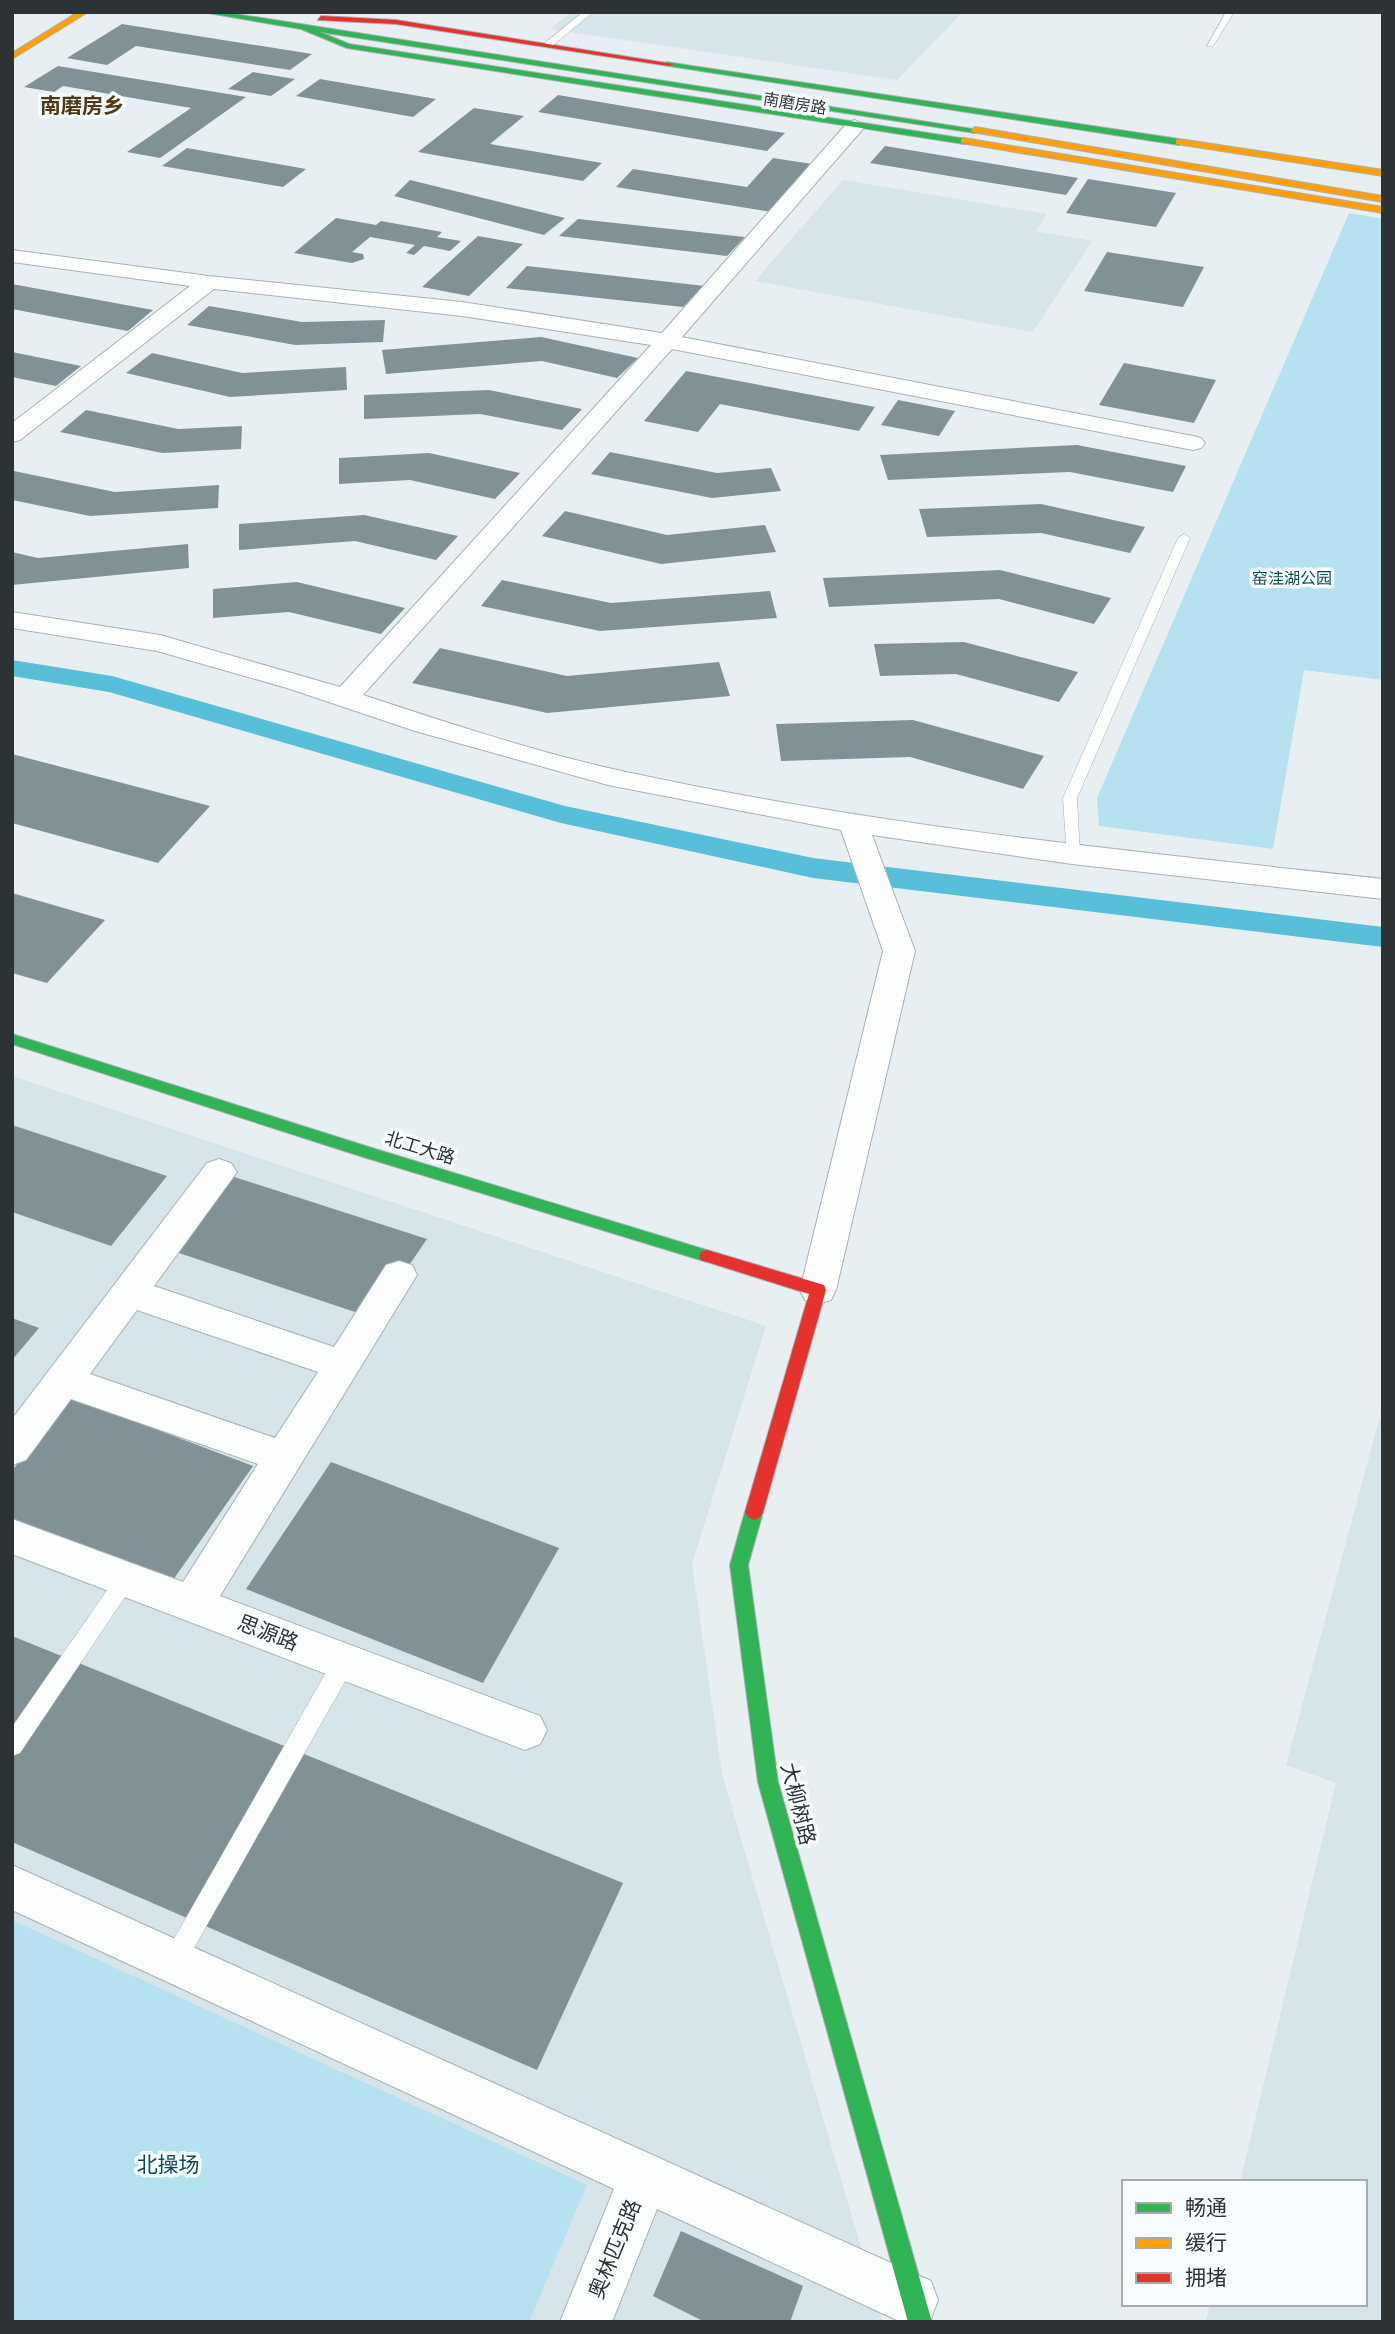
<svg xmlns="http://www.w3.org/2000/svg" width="1395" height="2334" viewBox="0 0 1395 2334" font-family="Manrope,'Noto Sans SC',sans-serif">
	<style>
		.built { fill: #d5e5e9 }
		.green { fill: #b6e1f0 }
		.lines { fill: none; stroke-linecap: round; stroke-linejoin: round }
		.canal { fill: #57bfd9; fill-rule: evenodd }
		.building { fill: #819297 }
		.lane-casing { stroke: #aab0b2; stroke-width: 1 }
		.street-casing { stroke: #aab0b2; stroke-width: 2 }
		.fast-casing { stroke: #aab0b2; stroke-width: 2 }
		.slow-casing { stroke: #aab0b2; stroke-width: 2 }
		.jam-casing { stroke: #aab0b2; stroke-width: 2 }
		.lane { fill: #fcfdfd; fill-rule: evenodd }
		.street { fill: #fcfdfd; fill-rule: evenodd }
		.fast { fill: #30b455; fill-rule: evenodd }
		.slow { fill: #ff9f0a; fill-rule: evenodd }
		.jam { fill: #e5322d; fill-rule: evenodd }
		.labels { text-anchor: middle; stroke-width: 7; stroke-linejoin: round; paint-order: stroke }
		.far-street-label { font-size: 16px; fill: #2d3234; stroke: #f7fdff }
		.far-park-label { font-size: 16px; fill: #0f4756; stroke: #f7fdff }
		.street-label { font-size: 18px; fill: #2d3234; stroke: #f7fdff }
		.far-district-label { font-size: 21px; font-weight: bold; fill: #513716; stroke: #f7fdff }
		.near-street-label { font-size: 21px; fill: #2d3234; stroke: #f7fdff }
		.near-park-label { font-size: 21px; fill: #0f4756; stroke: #f7fdff }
	</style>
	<rect width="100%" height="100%" fill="#e8eff2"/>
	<!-- built -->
	<g class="built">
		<path d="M572 12H963L897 80 550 29Z"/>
		<path d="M843 180 1047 214 1036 231 1092 241 1033 332 755 281Z"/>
		<path d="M12 1076 766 1326 692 1564 722 1774 883 2322H12Z"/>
		<path d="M1383 1405V2322H1206L1210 2304H1365V2182H1240L1336 1783 1286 1765Z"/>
	</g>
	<!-- green -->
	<g class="green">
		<path d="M1349 213 1383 219V680L1304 670 1273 849 1099 826 1097 798Z"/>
		<path d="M12 1920 587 2185 529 2322H12Z"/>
	</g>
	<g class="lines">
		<!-- canal -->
		<path class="canal" d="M12 660 112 676 565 806 813 858 1383 927V947L813 878 561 823 109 692 12 676Z"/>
	</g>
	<!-- building -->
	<g class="building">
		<path d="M122 24 312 54 290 70 136 46 107 65 67 58Z"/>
		<path d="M58 66 246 97 160 158 127 152 191 108 63 86 54 92 24 87Z"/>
		<path d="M253 72 295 79 271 96 228 89Z"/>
		<path d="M320 79 436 99 413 117 296 96Z"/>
		<path d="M558 95 785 133 767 151 538 112Z"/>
		<path d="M474 108 524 116 490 144 602 163 583 181 418 152Z"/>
		<path d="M885 146 1078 178 1066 195 870 163Z"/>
		<path d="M187 148 306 169 283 187 162 166Z"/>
		<path d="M773 158 812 164 772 212 616 187 633 169 747 187Z"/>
		<path d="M1088 179 1176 193 1156 227 1066 213Z"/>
		<path d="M410 180 565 218 544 235 394 196Z"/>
		<path d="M336 218 376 225 381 221 442 232 437 237 461 241 450 251 424 246 414 255 406 253 415 245 370 237 352 252 363 254 364 259 352 263 294 253Z"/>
		<path d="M578 219 745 237 727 256 559 236Z"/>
		<path d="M478 236 523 244 469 296 422 287Z"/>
		<path d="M1107 252 1204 267 1183 307 1084 291Z"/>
		<path d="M527 266 705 286 683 307 506 288Z"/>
		<path d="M12 284 153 310 128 331 12 309Z"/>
		<path d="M209 306 302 322 385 320 383 342 295 345 187 325Z"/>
		<path d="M541 337 638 358 617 378 542 361 386 374 382 350Z"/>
		<path d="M12 352 81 366 56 386 12 377Z"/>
		<path d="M152 353 242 373 346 367 347 390 230 397 126 373Z"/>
		<path d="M1124 363 1216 380 1194 423 1099 405Z"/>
		<path d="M686 371 875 407 859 431 720 404 698 432 644 421Z"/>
		<path d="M489 390 582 409 562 430 480 414 364 419V395Z"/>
		<path d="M898 400 955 411 939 436 881 425Z"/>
		<path d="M86 410 178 429 242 426 241 449 162 453 60 432Z"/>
		<path d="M1077 445 1186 466 1173 492 1070 472 888 480 880 455Z"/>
		<path d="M610 452 717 473 771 468 781 491 712 498 591 474Z"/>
		<path d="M429 453 520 473 495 499 410 480 339 484V458Z"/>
		<path d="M14 471 115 492 219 485 218 508 90 516 12 500Z"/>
		<path d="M1041 504 1145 527 1130 553 1041 533 927 537 919 509Z"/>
		<path d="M565 511 667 535 765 525 776 552 661 564 542 536Z"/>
		<path d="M364 515 458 536 436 560 355 541 239 550V524Z"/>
		<path d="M188 544 189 568 12 585V552L38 558Z"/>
		<path d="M1000 570 1111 598 1094 624 999 599 829 607 823 578Z"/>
		<path d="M502 580 611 603 770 591 777 618 600 631 481 606Z"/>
		<path d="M297 582 405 608 381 634 289 612 213 618V589Z"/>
		<path d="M964 642 1078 672 1059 702 956 674 880 676 874 644Z"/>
		<path d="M440 648 567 676 719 662 730 696 547 713 412 683Z"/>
		<path d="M913 720 1044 756 1023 789 910 757 781 761 776 724Z"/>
		<path d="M12 754 210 806 158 863 12 823Z"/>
		<path d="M12 893 105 920 47 983 12 973Z"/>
		<path d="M12 1125 167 1176 111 1246 12 1212Z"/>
		<path d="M219 1172 427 1239 373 1318 161 1247Z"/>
		<path d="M12 1318 39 1328 12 1360Z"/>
		<path d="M68 1396 253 1466 173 1580 12 1518V1471Z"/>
		<path d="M331 1462 559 1548 483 1683 246 1589Z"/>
		<path d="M12 1636 623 1883 537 2070 12 1842Z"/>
		<path d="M681 2231 803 2286 790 2322H705L653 2296Z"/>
	</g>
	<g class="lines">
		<!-- lane casing -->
		<g class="lane-casing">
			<g id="lane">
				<path d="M583 12H593L552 46H546V42Z"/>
				<path d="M1226 12H1234L1213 46H1207Z"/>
				<path d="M1184 534 1190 538 1077 798 1080 854 1072 859 1067 857 1063 798 1178 538Z"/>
				<path d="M126 1570 133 1573 136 1579 133 1585 20 1753 12 1756V1727L119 1573Z"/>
				<path d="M344 1653 352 1655 355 1662 352 1669 182 1969 174 1973 166 1969 162 1961 166 1953 336 1655Z"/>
			</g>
		</g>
		<!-- street casing -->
		<g class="street-casing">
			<g id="street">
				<path d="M855 120 864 126 862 130 682 337 1193 436 1201 438 1205 443 1201 448 1193 450 672 349 363 695C448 723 535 752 622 771 872 826 1129 851 1383 879V899L1072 864 872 835 915 951 836 1290 831 1300 818 1304 805 1300 800 1290 883 951 841 830 608 785 415 731 287 688 157 651 12 628V612L160 635 340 687 651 345 462 316 214 289 20 440 12 442V423L190 286 12 262V250L209 276 462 302 662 333 848 122Z"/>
				<path d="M219 1159 231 1163 237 1172 154 1286 334 1347 386 1265 399 1261 412 1265 417 1275 220 1596 540 1716 547 1730 540 1744 525 1750 12 1554V1519L183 1582 258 1464 71 1399 26 1460 12 1465V1419L207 1163ZM137 1310 318 1372 275 1438 90 1374Z"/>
				<path d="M12 1865 931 2281 938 2300 931 2319 923 2322H901L657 2209 612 2322H560L614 2189 12 1910Z"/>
			</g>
		</g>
		<!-- fast casing -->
		<g class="fast-casing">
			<g id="fast">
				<path d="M202 12H223L979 130 975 133 320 32 349 44 967 139V143L964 144 347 48 301 29Z"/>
				<path d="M666 62 1179 139 1183 142 1179 145 669 66Z"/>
				<path d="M12 1034 372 1148 713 1252 715 1256 713 1260 707 1262 360 1156 12 1044Z"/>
				<path d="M754 1504 760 1507 763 1512 748 1565 778 1782 932 2322H908L758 1782 730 1565 745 1512 748 1507Z"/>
			</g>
		</g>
		<!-- slow casing -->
		<g class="slow-casing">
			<g id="slow">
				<path d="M78 12H88L12 59V53Z"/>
				<path d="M975 127 1383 196V202L972 132 971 130Z"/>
				<path d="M964 138 1383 207V213L961 143V139Z"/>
				<path d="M1179 139 1383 170V176L1176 144V140Z"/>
			</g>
		</g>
		<!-- jam casing -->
		<g class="jam-casing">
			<g id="jam">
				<path d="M321 16 396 20 673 64 669 66 396 24 318 20Z"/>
				<path d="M707 1250 824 1285 826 1290 763 1512 760 1517 754 1520 748 1517 745 1512 809 1294 701 1260 699 1256 701 1252Z"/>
			</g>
		</g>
		<!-- lane -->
		<use href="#lane" class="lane"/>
		<!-- street -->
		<use href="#street" class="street"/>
		<!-- fast -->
		<use href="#fast" class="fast"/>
		<!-- slow -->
		<use href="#slow" class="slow"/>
		<!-- jam -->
		<use href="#jam" class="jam"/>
	</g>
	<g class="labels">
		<!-- far-street labels -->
		<g class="far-street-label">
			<text transform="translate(795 103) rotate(9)" y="6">南磨房路</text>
		</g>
		<!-- far-park labels -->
		<g class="far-park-label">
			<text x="1292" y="584">窑洼湖公园</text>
		</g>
		<!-- street labels -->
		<g class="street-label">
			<text transform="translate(420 1148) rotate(17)" y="6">北工大路</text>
		</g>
		<!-- far-district labels -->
		<g class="far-district-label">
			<text x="82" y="113">南磨房乡</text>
		</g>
		<!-- near-street labels -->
		<g class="near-street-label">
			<text transform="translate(268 1633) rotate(21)" y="7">思源路</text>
			<text transform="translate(798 1804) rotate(76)" y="7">大柳树路</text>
			<text transform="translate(615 2249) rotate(-68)" y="7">奥林匹克路</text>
		</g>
		<!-- near-park labels -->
		<g class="near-park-label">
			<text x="168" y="2172">北操场</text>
		</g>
	</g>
	<!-- border -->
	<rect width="1395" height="2334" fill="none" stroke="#2d3234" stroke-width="28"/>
	<!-- legend -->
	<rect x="1122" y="2180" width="245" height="126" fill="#f7fdff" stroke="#a6acae" stroke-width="2"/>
	<rect x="1136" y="2203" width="35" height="10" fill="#30b455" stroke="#a6acae" stroke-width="2"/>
	<text x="1185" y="2215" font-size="21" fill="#2d3234">畅通</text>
	<rect x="1136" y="2238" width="35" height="10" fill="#ff9f0a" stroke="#a6acae" stroke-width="2"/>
	<text x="1185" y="2250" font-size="21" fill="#2d3234">缓行</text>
	<rect x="1136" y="2273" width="35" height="10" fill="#e5322d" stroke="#a6acae" stroke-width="2"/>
	<text x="1185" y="2285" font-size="21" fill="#2d3234">拥堵</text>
</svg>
